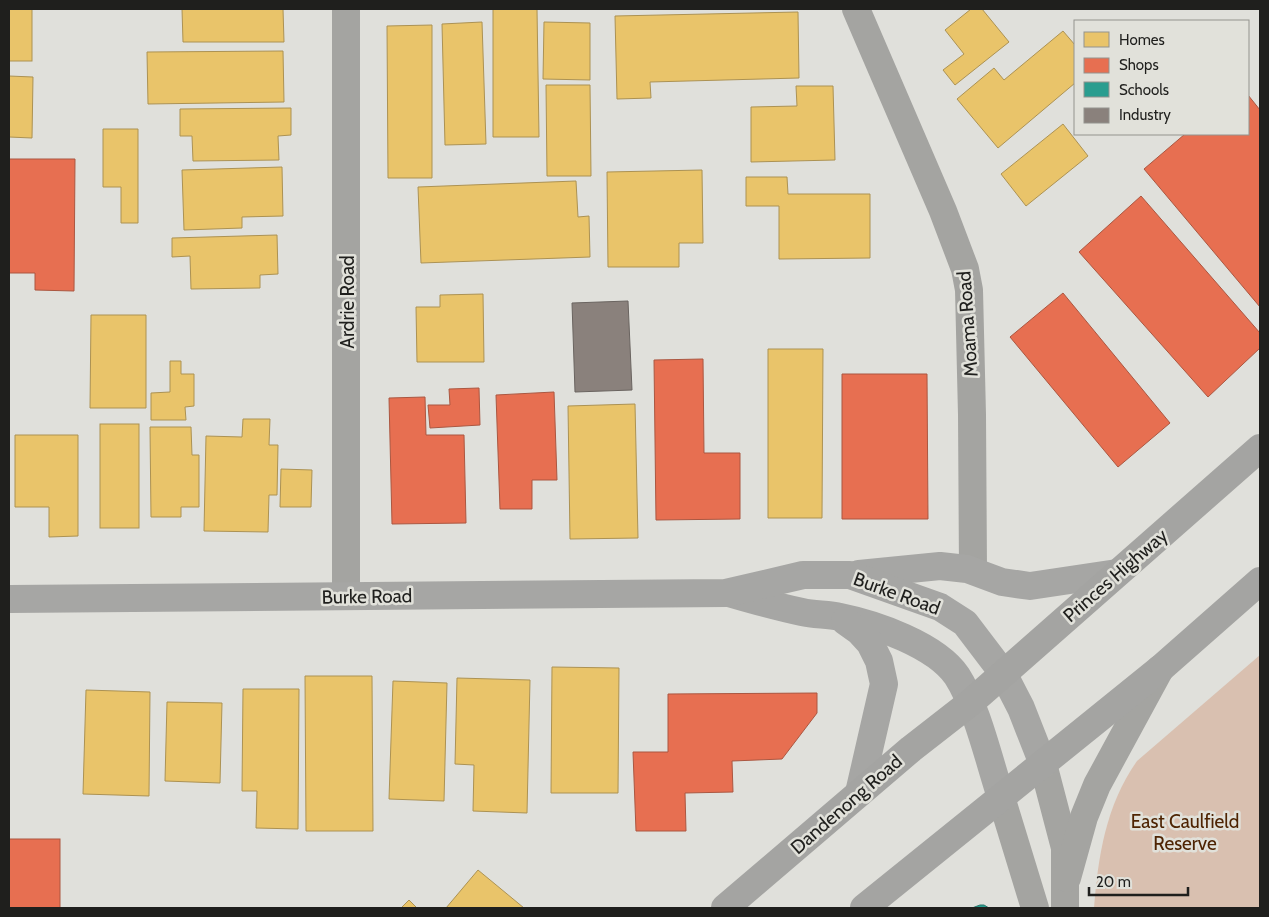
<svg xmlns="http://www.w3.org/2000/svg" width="1269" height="917" viewBox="0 0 1269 917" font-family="Cabin,sans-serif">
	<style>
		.green { fill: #d9c0b0 }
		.homes { fill: #e9c46a; stroke: #ac9253 }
		.shops { fill: #e76f51; stroke: #ab5741 }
		.schools { fill: #2a9d8f; stroke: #27776d }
		.industry { fill: #8a817c; stroke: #6a6460 }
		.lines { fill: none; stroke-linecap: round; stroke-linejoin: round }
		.minor { stroke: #a4a4a1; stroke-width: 28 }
		.tertiary { stroke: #a4a4a1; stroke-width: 28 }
		.primary { stroke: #a6a6a4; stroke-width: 28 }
		.trunk { stroke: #a4a4a2; stroke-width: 28 }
		.labels { text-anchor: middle; stroke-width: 5; stroke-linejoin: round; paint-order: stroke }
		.street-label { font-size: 19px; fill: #1f1f1d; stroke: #e1e1da }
		.park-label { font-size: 19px; fill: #4e2403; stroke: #e1e1da }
	</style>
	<rect width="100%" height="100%" fill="#e0e0db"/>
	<!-- green -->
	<path class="green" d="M1260 655V908H1094C1098 856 1106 805 1137 761Z"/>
	<!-- homes -->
	<g class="homes">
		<rect x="9" y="9" width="23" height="52"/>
		<path d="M182 9H283L284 42H183Z"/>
		<path d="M493 9H537L539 137H493Z"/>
		<path d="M971 9H982L1009 42 955 85 943 70 964 54 945 30Z"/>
		<path d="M798 12 799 78 650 82 651 98 617 99 615 16Z"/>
		<path d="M482 22 486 144 445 145 442 24Z"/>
		<path d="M544 22 590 23V80L543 79Z"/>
		<path d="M432 25V178H388L387 26Z"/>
		<path d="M1063 31 1075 45V83L998 148 957 99 994 68 1004 80Z"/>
		<path d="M283 51 284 102 148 104 147 52Z"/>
		<path d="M9 76 33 77 32 138 9 137Z"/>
		<path d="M546 85H590L591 176H547Z"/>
		<path d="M796 86H833L835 160 751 162V107L797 106Z"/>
		<path d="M291 108V135L278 136 279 160 193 161 192 136H180V109Z"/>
		<path d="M1063 124 1088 156 1026 206 1001 174Z"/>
		<path d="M103 129H138V223H121V187H103Z"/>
		<path d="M282 167 283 216 242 217V228L184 230 182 170Z"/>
		<path d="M702 170 703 243H679V267H608L607 172Z"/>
		<path d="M746 177H787L788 194H870V258L779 259V206H746Z"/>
		<path d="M576 181 578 217 589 216 590 257 421 263 418 187Z"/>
		<path d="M277 235 278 274 260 275V288L191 289 190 256 172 257V238Z"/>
		<path d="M483 294 484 362H417L416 307H440V295Z"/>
		<path d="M91 315H146V408H90Z"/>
		<path d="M768 349H823L822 518H768Z"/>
		<path d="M170 361H181V374H194V406L185 407 186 420H151V393L170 392Z"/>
		<path d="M635 404 638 538 570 539 568 406Z"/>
		<path d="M243 419H270L269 445H278L277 495H269L268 532 204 531 206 436 242 437Z"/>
		<rect x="100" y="424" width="39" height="104"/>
		<path d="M150 427H191L192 455H199V507H181V517H151Z"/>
		<path d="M15 435H78V536L49 537V507H15Z"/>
		<path d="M281 469 312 470 311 507H280Z"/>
		<path d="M552 667 619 668 618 793H551Z"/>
		<path d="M305 676H372L373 831H306Z"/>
		<path d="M457 678 530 680 527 813 473 811 474 765 455 764Z"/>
		<path d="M393 681 447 683 444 801 389 799Z"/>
		<path d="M243 689H299L298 829 256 828 257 791H242Z"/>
		<path d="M86 690 150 692 149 796 83 794Z"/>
		<path d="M167 702 222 703 220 783 165 781Z"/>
		<path d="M478 870 524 908H446Z"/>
		<path d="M409 900 417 908H401Z"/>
	</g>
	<!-- shops -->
	<g class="shops">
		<path d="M1248 95 1260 110V307L1144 169 1185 134H1248Z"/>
		<path d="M9 159H75L74 291 35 290V273H9Z"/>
		<path d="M1141 196 1260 333V348L1208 397 1079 252Z"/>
		<path d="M1063 293 1170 423 1118 467 1010 337Z"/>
		<path d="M703 359 704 453H740V519L656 520 654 360Z"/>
		<path d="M842 374H927L928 519H842Z"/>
		<path d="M479 388 480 425 430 428 428 405H450L449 389Z"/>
		<path d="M554 392 557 480H532V509H500L496 395Z"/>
		<path d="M425 397 426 435H464L466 523 392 524 389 398Z"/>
		<path d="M817 693V713L782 759 732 761 733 792 685 793 686 831H636L633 752H668V694Z"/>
		<rect x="9" y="839" width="51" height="69"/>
	</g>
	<!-- schools -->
	<path class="schools" d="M980 905H984L989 908H972Z"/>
	<!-- industry -->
	<path class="industry" d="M628 301 632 390 575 392 572 303Z"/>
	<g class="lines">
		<!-- minor -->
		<g class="minor">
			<path d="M346 9V596"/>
			<path d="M856 9 943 211 965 269 969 290 972 415 973 570"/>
		</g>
		<!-- tertiary -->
		<g class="tertiary">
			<path d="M1043 764 1065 848V908"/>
			<path d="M1001 797 1035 908"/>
			<path d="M1067 878 1084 817 1097 785 1160 669"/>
		</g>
		<!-- primary -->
		<g class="primary">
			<path d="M859 574 940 566 967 569 1002 582 1030 586 1117 573"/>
			<path d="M729 593C753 600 778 607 802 612 815 615 828 614 840 617 875 624 936 645 957 676 977 707 989 761 1001 797"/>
			<path d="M9 599 726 593 803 575H850L940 607 965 623 1003 673 1021 708 1043 764"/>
			<path d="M845 621 859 631 870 643 879 661 884 684 859 793"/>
		</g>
		<!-- trunk -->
		<g class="trunk">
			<path d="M725 908 911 749 970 703 1260 448"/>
			<path d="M864 908 1160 669 1260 581"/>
		</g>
	</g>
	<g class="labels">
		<!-- street labels -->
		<g class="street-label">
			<text transform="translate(347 302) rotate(-90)" y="7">Ardrie Road</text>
			<text transform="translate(967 324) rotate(-94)" y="7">Moama Road</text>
			<text transform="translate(1115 575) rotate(-41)" y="7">Princes Highway</text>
			<text transform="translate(897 593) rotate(20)" y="7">Burke Road</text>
			<text transform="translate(367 596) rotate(-1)" y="7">Burke Road</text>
			<text transform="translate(846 804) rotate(-41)" y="7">Dandenong Road</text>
		</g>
		<!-- park labels -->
		<g class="park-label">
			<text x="1185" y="828">East Caulfield<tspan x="1185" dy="22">Reserve</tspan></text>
		</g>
	</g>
	<!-- border -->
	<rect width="1269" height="917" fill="none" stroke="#1f1f1d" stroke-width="20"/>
	<!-- legend -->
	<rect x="1074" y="20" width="175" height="115" fill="#e1e1da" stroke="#93938e"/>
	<rect x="1084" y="32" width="25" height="15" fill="#e9c46a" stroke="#93938e"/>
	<text x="1119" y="45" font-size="15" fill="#1f1f1d">Homes</text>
	<rect x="1084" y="58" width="25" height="15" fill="#e76f51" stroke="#93938e"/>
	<text x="1119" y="70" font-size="15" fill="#1f1f1d">Shops</text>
	<rect x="1084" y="82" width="25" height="15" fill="#2a9d8f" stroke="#93938e"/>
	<text x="1119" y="95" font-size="15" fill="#1f1f1d">Schools</text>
	<rect x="1084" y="108" width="25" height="15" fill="#8a817c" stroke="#93938e"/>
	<text x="1119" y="120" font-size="15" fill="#1f1f1d">Industry</text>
	<!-- scale -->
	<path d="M1089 887v8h99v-8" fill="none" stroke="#1f1f1d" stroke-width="2.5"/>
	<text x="1096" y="887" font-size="15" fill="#1f1f1d" stroke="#e1e1da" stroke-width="4" paint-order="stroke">20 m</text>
</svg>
